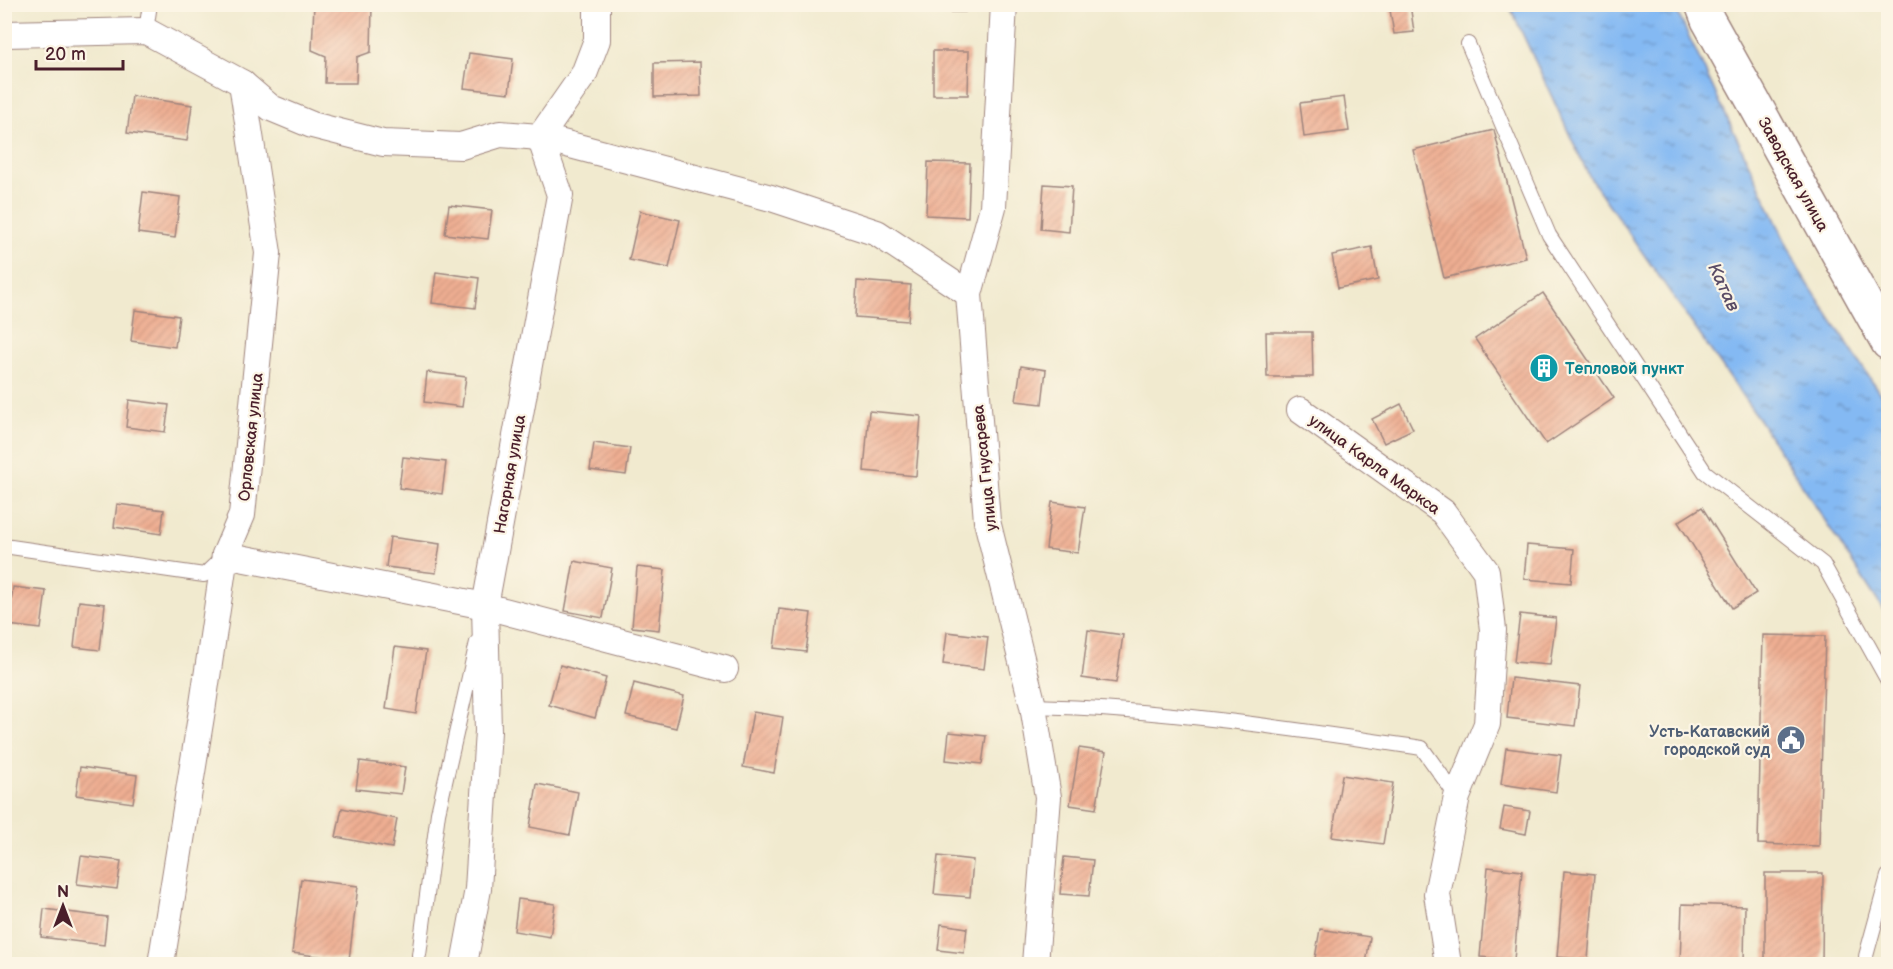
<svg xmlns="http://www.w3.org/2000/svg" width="1893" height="969" viewBox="0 0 1893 969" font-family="'Balsamiq Sans',sans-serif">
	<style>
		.water { fill: url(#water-ripples); stroke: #676c8f; stroke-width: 1.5 }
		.building { fill: url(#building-hatch) }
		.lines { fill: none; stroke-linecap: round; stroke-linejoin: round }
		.lane-casing { stroke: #9e847d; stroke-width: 16 }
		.street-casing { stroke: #9e847d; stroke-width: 28 }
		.secondary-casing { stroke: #9e847d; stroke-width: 36 }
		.lane { stroke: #fff; stroke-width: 14 }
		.street { stroke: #fff; stroke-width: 26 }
		.secondary { stroke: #fff; stroke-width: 33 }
		.labels { text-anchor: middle; stroke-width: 4.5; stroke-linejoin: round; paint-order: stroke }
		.street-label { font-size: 16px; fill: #4a1f2b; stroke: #fcf5e5 }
		.culture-label { font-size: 16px; font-weight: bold; fill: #0d838f; stroke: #fcf5e5; text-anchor: start }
		.service-label { font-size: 16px; font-weight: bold; fill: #4e5e75; stroke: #fcf5e5; text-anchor: end }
		.water-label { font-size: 18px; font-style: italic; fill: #5b4d67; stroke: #fcf5e5 }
	</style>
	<defs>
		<pattern id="water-ripples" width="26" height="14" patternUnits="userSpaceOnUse" patternTransform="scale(1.5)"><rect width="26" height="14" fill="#84b9f3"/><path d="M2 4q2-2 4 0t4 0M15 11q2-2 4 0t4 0" fill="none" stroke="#6e96c5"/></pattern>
		<pattern id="building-hatch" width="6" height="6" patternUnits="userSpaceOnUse" patternTransform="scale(1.5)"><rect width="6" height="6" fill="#eeae92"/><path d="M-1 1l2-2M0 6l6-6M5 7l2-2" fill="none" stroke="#ce957e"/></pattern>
	</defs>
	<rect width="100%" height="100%" fill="#fcf5e5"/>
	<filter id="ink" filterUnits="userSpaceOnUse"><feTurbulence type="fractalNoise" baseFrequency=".0167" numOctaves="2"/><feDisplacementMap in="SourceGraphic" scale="12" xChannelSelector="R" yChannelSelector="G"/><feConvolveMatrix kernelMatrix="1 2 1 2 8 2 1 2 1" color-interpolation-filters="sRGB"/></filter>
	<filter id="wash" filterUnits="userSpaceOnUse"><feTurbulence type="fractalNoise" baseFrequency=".008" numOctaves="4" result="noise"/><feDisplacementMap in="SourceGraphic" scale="24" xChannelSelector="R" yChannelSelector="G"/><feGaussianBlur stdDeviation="1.35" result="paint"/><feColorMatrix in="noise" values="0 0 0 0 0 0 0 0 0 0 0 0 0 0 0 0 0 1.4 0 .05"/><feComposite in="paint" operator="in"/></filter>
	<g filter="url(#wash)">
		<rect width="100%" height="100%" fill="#f1eacf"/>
		<!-- water -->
		<path class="water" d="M1509 5H1674L1799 270 1888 406V617L1760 421 1589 176Z"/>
		<g id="blocks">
			<!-- building -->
			<g class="building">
				<path d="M314 4H372L371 52 357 57 356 83H325L326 56 312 50Z"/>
				<rect x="925" y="4" width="40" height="8"/>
				<path d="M1389 4H1410L1414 32 1394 34Z"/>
				<path d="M933 51H969L968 95H933Z"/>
				<path d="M469 53 513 59 509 93 464 88Z"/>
				<path d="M700 62 701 96 654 97V63Z"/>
				<path d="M132 96 192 105 187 141 127 133Z"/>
				<path d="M1344 97 1349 131 1304 137 1300 103Z"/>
				<path d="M1494 130 1526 258 1444 278 1413 150Z"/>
				<path d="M928 162 970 163 968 217 926 215Z"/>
				<path d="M1044 184 1072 186 1069 232 1041 229Z"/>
				<path d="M143 192 180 197 175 238 138 233Z"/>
				<path d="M449 205 492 210 488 239 445 234Z"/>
				<path d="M640 211 680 220 669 268 629 260Z"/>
				<path d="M1372 247 1378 280 1338 288 1332 255Z"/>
				<path d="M436 272 479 278 475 308 432 303Z"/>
				<path d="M857 281 911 285 908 321 855 317Z"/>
				<path d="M1543 293 1614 398 1546 444 1475 339Z"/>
				<path d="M135 310 179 316 175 347 131 341Z"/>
				<path d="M1266 332H1312L1313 377H1267Z"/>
				<path d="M1021 366 1046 370 1042 404 1016 401Z"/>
				<path d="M427 372 466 377 462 407 424 402Z"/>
				<path d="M129 400 169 405 165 432 126 427Z"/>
				<path d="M1401 404 1413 429 1384 443 1372 419Z"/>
				<path d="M869 411 921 416 916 476 864 471Z"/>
				<path d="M594 443 630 448 626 475 590 470Z"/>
				<path d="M403 457 446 462 442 494 399 488Z"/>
				<path d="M1052 502 1085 507 1078 553 1046 549Z"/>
				<path d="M117 504 164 510 161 534 114 527Z"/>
				<path d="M1702 507 1756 593 1732 608 1678 522Z"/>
				<path d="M390 537 440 544 436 573 386 567Z"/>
				<path d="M1527 545 1574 549 1571 583 1524 579Z"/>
				<path d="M574 561 612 568 603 618 565 611Z"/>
				<path d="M637 567 665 570 659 630 632 627Z"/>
				<path d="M13 587 46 591 41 629 8 625Z"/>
				<path d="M79 601 105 604 100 650 74 647Z"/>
				<path d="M779 609 811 613 806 652 774 648Z"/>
				<path d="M1520 614 1556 618 1550 665 1514 662Z"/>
				<path d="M1088 630 1123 635 1116 683 1082 678Z"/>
				<path d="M947 632 988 637 984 669 943 664Z"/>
				<path d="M1763 635 1825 636 1819 846 1758 844Z"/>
				<path d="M395 647 426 651 416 714 386 709Z"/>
				<path d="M560 665 606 678 595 718 549 705Z"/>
				<path d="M1511 678 1580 686 1575 726 1507 718Z"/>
				<path d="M634 683 684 696 676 728 626 716Z"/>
				<path d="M753 712 783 717 774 773 743 767Z"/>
				<path d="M949 732 986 736 982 764 946 760Z"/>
				<path d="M1079 748 1106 752 1096 809 1070 805Z"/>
				<path d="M1506 748 1561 755 1556 792 1501 784Z"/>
				<path d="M360 761 405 767 401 794 356 789Z"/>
				<path d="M80 767 137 775 133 803 76 795Z"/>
				<path d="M1342 775 1393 783 1383 844 1332 837Z"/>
				<path d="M537 784 578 792 570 835 530 827Z"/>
				<path d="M1504 807 1530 811 1526 834 1500 829Z"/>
				<path d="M342 808 397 819 392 848 336 837Z"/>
				<path d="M81 856 121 861 117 889 77 884Z"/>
				<path d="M938 856 973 860 970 897 934 894Z"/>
				<path d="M1064 857 1093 860 1089 896 1060 894Z"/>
				<path d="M1488 867 1522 871 1514 960 1480 957Z"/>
				<path d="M1564 871 1595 874 1588 960 1557 957Z"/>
				<path d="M1765 873H1823L1822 964H1765Z"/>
				<path d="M301 879 358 886 349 960 292 953Z"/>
				<path d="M518 899 555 904 550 937 514 931Z"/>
				<path d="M1682 904 1745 906 1744 964H1680Z"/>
				<path d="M44 909 107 917 104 945 41 937Z"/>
				<path d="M941 924 967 928 964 953 938 950Z"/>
				<path d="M1320 929 1370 937 1366 964H1314Z"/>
			</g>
		</g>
	</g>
	<g filter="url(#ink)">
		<use href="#blocks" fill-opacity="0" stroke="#9e847d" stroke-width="1.5"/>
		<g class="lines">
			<!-- lane casing -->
			<g class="lane-casing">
				<g id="lane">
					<path d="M146 31 150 4"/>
					<path d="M1468 44 1549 235 1705 472 1823 564 1888 681"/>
					<path d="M4 546 204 575 224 556"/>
					<path d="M1033 706C1163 709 1293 729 1422 748L1457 797"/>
					<path d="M419 955 438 813 477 642"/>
					<path d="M1866 956 1888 876"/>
				</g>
			</g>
			<!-- street casing -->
			<g class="street-casing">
				<g id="street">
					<path d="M1004 4 993 207 969 294 987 521 1033 706 1048 797 1035 964"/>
					<path d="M4 34 146 31 242 83 271 108 312 125 383 143 461 146 500 134 540 137 771 198 877 233 969 294"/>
					<path d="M1300 410 1443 512 1486 571 1493 630 1487 724 1457 797 1437 894 1448 964"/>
					<path d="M225 555 485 606 725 669"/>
					<path d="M161 964 203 704 225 555 242 515 268 253 242 83"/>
					<path d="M464 964 478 889 488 731 485 606 560 195 540 137 584 74 597 40V4"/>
				</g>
			</g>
			<!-- secondary casing -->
			<g class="secondary-casing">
				<path id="secondary" d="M1702 4 1708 20 1888 343"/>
			</g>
			<!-- lane -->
			<use href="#lane" class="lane"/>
			<!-- street -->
			<use href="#street" class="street"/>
			<!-- secondary -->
			<use href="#secondary" class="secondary"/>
		</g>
	</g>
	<!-- icons -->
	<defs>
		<g id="building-disc" transform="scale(1.5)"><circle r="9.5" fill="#0f9aa8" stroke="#fcf5e5"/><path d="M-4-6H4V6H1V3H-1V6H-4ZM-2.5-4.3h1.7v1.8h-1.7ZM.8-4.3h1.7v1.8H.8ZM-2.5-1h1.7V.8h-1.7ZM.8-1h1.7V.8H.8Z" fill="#fff"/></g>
		<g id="civic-disc" transform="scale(1.5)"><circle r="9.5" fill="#5c6f8a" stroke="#fcf5e5"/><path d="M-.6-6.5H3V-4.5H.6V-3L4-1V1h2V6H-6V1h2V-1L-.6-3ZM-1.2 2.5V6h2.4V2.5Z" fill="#fff"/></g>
	</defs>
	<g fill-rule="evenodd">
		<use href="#building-disc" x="1544" y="368"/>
		<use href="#civic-disc" x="1791" y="740"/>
	</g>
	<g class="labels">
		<!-- street labels -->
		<g class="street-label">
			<text transform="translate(1794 174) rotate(61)" y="6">Заводская улица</text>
			<text transform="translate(250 437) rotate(-84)" y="6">Орловская улица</text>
			<text transform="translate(1375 464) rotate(36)" y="6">улица Карла Маркса</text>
			<text transform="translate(984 468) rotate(-96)" y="6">улица Гнусарева</text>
			<text transform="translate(509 474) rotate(-80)" y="6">Нагорная улица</text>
		</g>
		<!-- culture labels -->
		<g class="culture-label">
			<text x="1565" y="374">Тепловой пункт</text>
		</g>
		<!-- service labels -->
		<g class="service-label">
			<text x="1770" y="737">Усть-Катавский<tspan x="1770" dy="18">городской суд</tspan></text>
		</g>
		<!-- water labels -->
		<g class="water-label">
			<text transform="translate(1724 287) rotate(65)" y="6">Катав</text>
		</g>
	</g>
	<!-- margin -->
	<rect width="1893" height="969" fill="none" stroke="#fcf5e5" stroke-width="24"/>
	<!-- north arrow -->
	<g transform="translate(63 906)" stroke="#fcf5e5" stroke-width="4.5" paint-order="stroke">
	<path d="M0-4.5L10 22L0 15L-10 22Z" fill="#4a1f2b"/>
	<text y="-9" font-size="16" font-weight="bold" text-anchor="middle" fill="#4a1f2b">N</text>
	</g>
	<!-- scale -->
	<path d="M36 60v9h87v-9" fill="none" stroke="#4a1f2b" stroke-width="3"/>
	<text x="45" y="60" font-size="18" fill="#4a1f2b" stroke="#fcf5e5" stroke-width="4.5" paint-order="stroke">20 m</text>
</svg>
